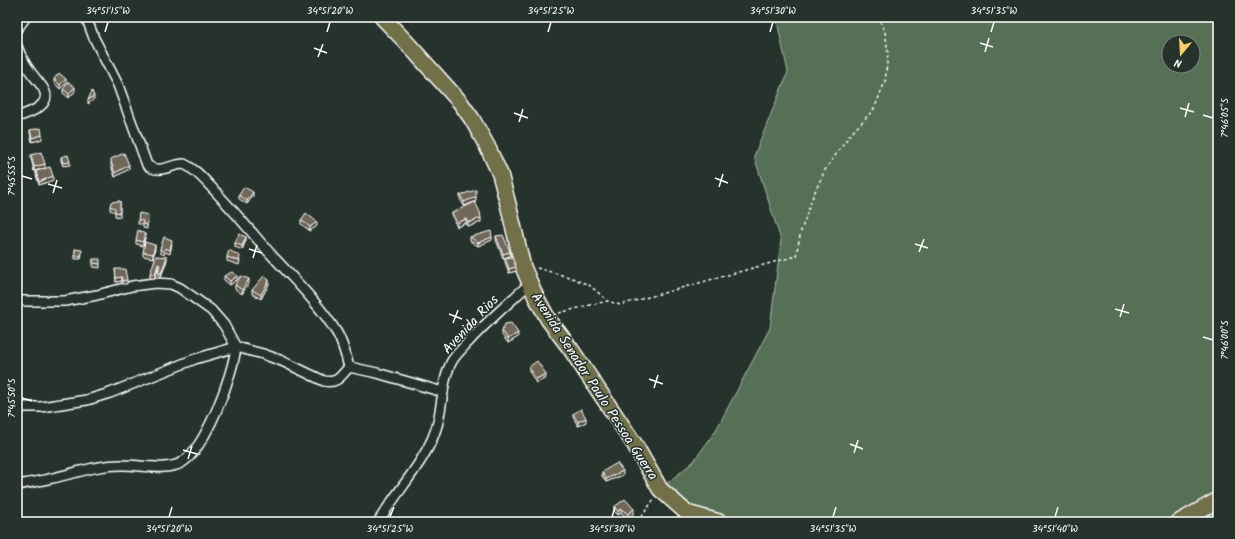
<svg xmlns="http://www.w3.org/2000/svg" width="1235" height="539" viewBox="0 0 1235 539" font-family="Kalam,sans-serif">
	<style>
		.green { fill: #567056; stroke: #aab8aa; fill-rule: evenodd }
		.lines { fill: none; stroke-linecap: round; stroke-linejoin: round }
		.street-casing { stroke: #fff; stroke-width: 12 }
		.primary-casing { stroke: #fff; stroke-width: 18 }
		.path { stroke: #fff; stroke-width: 1.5; stroke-dasharray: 3 3; stroke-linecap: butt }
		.street { stroke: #26332d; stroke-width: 9 }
		.primary { stroke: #716f4a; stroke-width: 15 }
		.wall { fill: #61594d; stroke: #fff }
		.shaded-wall { fill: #4f483e; stroke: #fff }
		.building { fill: #716759; stroke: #fff }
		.ticks { fill: none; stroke: #fff; stroke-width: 1.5 }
		.labels { text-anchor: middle; stroke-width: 3; stroke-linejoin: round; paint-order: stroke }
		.street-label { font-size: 14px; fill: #fff; stroke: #26332d }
		.neatline { fill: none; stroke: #fff; stroke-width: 1.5 }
		.ticks-label { font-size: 10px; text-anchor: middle; fill: #fff }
	</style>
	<rect width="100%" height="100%" fill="#26332d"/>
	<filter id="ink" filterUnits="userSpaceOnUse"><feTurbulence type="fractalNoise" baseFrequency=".025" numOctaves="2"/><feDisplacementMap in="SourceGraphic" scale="8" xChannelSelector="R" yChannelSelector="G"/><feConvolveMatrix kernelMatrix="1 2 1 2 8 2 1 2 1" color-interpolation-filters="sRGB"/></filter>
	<g filter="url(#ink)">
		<!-- green -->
		<path class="green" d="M776 17H1218V522H719L712 519 660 489 693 462 715 432 770 328 781 240 754 156 788 72ZM1169 42H1193V66H1169Z"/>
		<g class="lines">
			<!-- street casing -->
			<g class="street-casing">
				<g id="street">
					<path d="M86 17 94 38 118 85 147 165C159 175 171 164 184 164 196 169 205 181 214 190 230 207 245 224 260 242 286 272 316 299 337 333 343 343 346 356 349 367"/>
					<path d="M17 29 26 17"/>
					<path d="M17 46C20 55 24 63 30 71 34 77 39 82 43 88 54 105 29 113 17 117"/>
					<path d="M17 301H65L97 295 132 286 155 283 171 284 180 288 211 310 224 325 236 347 263 354 282 361 324 381C337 384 341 376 349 367L377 373 443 392"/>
					<path d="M17 407H41L87 400 110 393 195 359 236 347C233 374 206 449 181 463 166 471 140 465 124 465 100 464 76 473 53 478 41 481 29 483 17 485"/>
					<path d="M378 522C389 505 401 489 413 472 422 459 431 445 436 429 443 408 441 381 452 361 457 353 465 346 472 338 490 319 510 302 529 284"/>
				</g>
			</g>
			<!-- primary casing -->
			<g class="primary-casing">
				<g id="primary">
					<path d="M382 17 407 43 460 102 472 119 487 146 500 174 508 204 523 267 536 297 548 319 570 348 635 445 660 489 687 513 719 522"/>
					<path d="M1179 522 1218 500"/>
				</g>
			</g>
			<!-- path -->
			<g class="path">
				<path d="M537 268 572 278 589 285 607 300"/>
				<path d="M559 313 590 305 608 301 620 305 796 256 801 231 813 196 825 170 849 136 874 109 885 82 888 53 885 31 878 17"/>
				<path d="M638 522 654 499"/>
			</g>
			<!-- street -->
			<use href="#street" class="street"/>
			<!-- primary -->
			<use href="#primary" class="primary"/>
		</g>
		<!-- wall -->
		<g class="wall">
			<path d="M54 79 66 83 60 89 54 83Z"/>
			<path d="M63 89 75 91 69 98 63 93Z"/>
			<path d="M30 130 42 139 32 142 30 133Z"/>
			<path d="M31 155 45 168 34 171 31 159Z"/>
			<path d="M61 157 70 162V165L63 166 61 161Z"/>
			<path d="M111 162 129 169 115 177 111 166Z"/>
			<path d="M36 171 53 180 39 185 36 175Z"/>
			<path d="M239 195 253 196 247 204 239 199Z"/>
			<path d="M460 195 476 201 464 206 460 199Z"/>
			<path d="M120 201V217L115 216V212L110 210V206Z"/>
			<path d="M452 213 481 222 468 227 466 223 457 227 452 217Z"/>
			<path d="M148 219 147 229 143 228V224H138V220Z"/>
			<path d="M301 220 317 226 310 231 301 224Z"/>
			<path d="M496 236 510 256 503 258 496 240Z"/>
			<path d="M470 237 492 240 478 246 470 241Z"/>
			<path d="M145 238 143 246 136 244V240Z"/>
			<path d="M246 240 242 250 235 247V243Z"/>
			<path d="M172 244 170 254 165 252 164 255 160 253V249Z"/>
			<path d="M75 249 82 254 81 259H75Z"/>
			<path d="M155 249 153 258 143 256V252Z"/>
			<path d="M156 256 167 260 161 277H158L159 269 158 268 155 278H150V274Z"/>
			<path d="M227 257 240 260 239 265 227 261Z"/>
			<path d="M505 258 516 271 509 273 505 262Z"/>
			<path d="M93 259 100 264V268L93 267Z"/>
			<path d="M115 269 127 280V284H122V281L116 282Z"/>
			<path d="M224 276 238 279 230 285 224 280Z"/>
			<path d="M249 283 242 294 235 289V285Z"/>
			<path d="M269 284 261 299 252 294V290Z"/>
			<path d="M502 331 518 337 508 343 502 335Z"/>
			<path d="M529 367 546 378 536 383 529 371Z"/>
			<path d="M573 414 586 422 578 426 573 417Z"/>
			<path d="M602 472 623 475 606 482 602 476Z"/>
			<path d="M614 507 634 513 628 518 621 513 618 515 614 511Z"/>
		</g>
		<!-- shaded-wall -->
		<g class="shaded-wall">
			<path d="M66 79V83L60 89V85Z"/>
			<path d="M75 87V91L69 98V94Z"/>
			<path d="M94 96V99L88 104V100Z"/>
			<path d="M42 135V139L32 142V138Z"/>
			<path d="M45 164V168L34 171V167Z"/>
			<path d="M129 165V169L115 177V173Z"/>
			<path d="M53 176V180L39 185V182Z"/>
			<path d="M253 192V196L247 204V201Z"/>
			<path d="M476 197V201L464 206V202Z"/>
			<path d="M481 218V222L468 227V223Z"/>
			<path d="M466 219V223L457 227V223Z"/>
			<path d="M317 222V226L310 231V227Z"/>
			<path d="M145 234V238L143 246V242Z"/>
			<path d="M246 237V240L242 250V246Z"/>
			<path d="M492 237V240L478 246V243Z"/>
			<path d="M155 245V249L153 258V254Z"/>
			<path d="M510 252V256L503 258V254Z"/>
			<path d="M167 257V260L161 277V273Z"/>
			<path d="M158 264V268L155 278V274Z"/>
			<path d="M516 267V271L509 273V269Z"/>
			<path d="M238 276V279L230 285V281Z"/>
			<path d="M122 277V281L116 282V278Z"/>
			<path d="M249 279V283L242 294V290Z"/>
			<path d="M269 280V284L261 299V295Z"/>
			<path d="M518 333V337L508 343V339Z"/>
			<path d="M546 374V378L536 383V379Z"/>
			<path d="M586 418V422L578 426V422Z"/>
			<path d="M623 471V475L606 482V479Z"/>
			<path d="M621 509V513L618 515V511Z"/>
			<path d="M634 509V513L628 518V514Z"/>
		</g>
		<!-- building -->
		<g class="building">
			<path d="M59 73 66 79 60 85 54 79Z"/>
			<path d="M68 82 75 87 69 94 63 89Z"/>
			<path d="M92 91 94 96 88 100Z"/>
			<path d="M41 128 42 135 32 138 30 130Z"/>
			<path d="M41 152 45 164 34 167 31 155Z"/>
			<path d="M124 153 129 165 115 173 111 162V159Z"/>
			<path d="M68 155 70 162 63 163 61 157Z"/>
			<path d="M50 167 53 176 39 182 36 171Z"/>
			<path d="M244 187 253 192 247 201 239 195Z"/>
			<path d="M476 190V197L464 202 460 195Z"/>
			<path d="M120 201V213L115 212V208L110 206 111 202Z"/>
			<path d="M475 202 480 212 481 218 468 223 466 219 457 223 452 213Z"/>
			<path d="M139 213 148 215 147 225 143 224V221L138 220Z"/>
			<path d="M306 213 317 222 310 227 301 220Z"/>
			<path d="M138 230 145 234 143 242 136 240Z"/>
			<path d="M491 231 492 237 478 243 470 237Z"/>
			<path d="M239 234 246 237 242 246 235 243Z"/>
			<path d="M503 235 510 252 503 254 496 236Z"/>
			<path d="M164 237 172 240 170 250 165 248 164 252 160 249Z"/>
			<path d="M145 242 155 245 153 254 143 252Z"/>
			<path d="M75 249 82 250 81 256H75Z"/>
			<path d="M229 250 240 256 239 261 227 257Z"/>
			<path d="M156 256 167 257 161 273H158L160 265 158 264 155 274H150Z"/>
			<path d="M512 257 516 267 509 269 505 258Z"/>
			<path d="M93 259H100V264L93 263Z"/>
			<path d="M115 269H125L127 280 122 281V277L116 278Z"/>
			<path d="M232 272 238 276 230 281 224 276Z"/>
			<path d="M241 276 249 279 242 290 235 285Z"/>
			<path d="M264 276 269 280 261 295 252 290Z"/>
			<path d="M511 323 518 333 508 339 502 331 505 324Z"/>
			<path d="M537 361 546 374 536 379 529 367Z"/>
			<path d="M581 409 586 418 578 422 573 414Z"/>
			<path d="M617 463 623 471 606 479 602 472Z"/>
			<path d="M625 499 634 509 628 514 621 509 618 511 614 507Z"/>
		</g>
	</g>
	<!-- ticks -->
	<path class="ticks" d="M105 32 108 22M327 32 330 22M548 32 551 22M770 32 773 22M991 32 994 22M980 43 993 47M314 48 327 53M985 52 989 38M318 57 323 44M1180 108 1194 112M514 113 528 118M1203 115 1213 118M1185 117 1189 103M519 122 523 109M22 176 32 179M715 178 728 183M48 184 62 188M719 187 723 174M53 193 57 180M915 244 928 248M249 249 262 253M919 252 924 239M253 258 257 245M1115 309 1129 313M449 314 462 319M1120 317 1124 304M453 323 458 310M1203 337 1213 340M649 379 663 384M654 388 658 375M22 398 32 401M850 444 863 449M183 450 197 454M854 453 858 440M188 459 192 446M169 517 172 507M390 517 394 507M612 517 615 507M833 517 836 507M1055 517 1058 507"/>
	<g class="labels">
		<!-- street labels -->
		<g class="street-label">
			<text transform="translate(470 324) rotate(-47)" y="5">Avenida Rios</text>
			<text transform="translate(595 386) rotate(57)" y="5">Avenida Senador Paulo Pessoa Guerra</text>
		</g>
	</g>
	<!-- margin -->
	<rect width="1235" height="539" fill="none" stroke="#26332d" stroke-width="44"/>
	<!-- north arrow -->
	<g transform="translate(1181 54) rotate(198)"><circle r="19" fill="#26332d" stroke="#7d8581"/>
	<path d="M0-3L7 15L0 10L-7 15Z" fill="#ffd166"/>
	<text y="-6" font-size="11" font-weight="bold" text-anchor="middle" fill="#ffffff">N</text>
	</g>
	<rect x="22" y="22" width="1191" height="495" class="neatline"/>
	<g class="ticks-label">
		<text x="108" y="14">34°51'15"W</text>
		<text x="330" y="14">34°51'20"W</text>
		<text x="551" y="14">34°51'25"W</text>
		<text x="773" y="14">34°51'30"W</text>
		<text x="994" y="14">34°51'35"W</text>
		<text transform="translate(1224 118) rotate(-90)" y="4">7°46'05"S</text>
		<text transform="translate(11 176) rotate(-90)" y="4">7°45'55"S</text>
		<text transform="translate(1224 340) rotate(-90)" y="4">7°46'00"S</text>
		<text transform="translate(11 398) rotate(-90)" y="4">7°45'50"S</text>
		<text x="169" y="532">34°51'20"W</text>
		<text x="390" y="532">34°51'25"W</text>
		<text x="612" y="532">34°51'30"W</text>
		<text x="833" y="532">34°51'35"W</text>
		<text x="1055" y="532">34°51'40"W</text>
	</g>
</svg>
